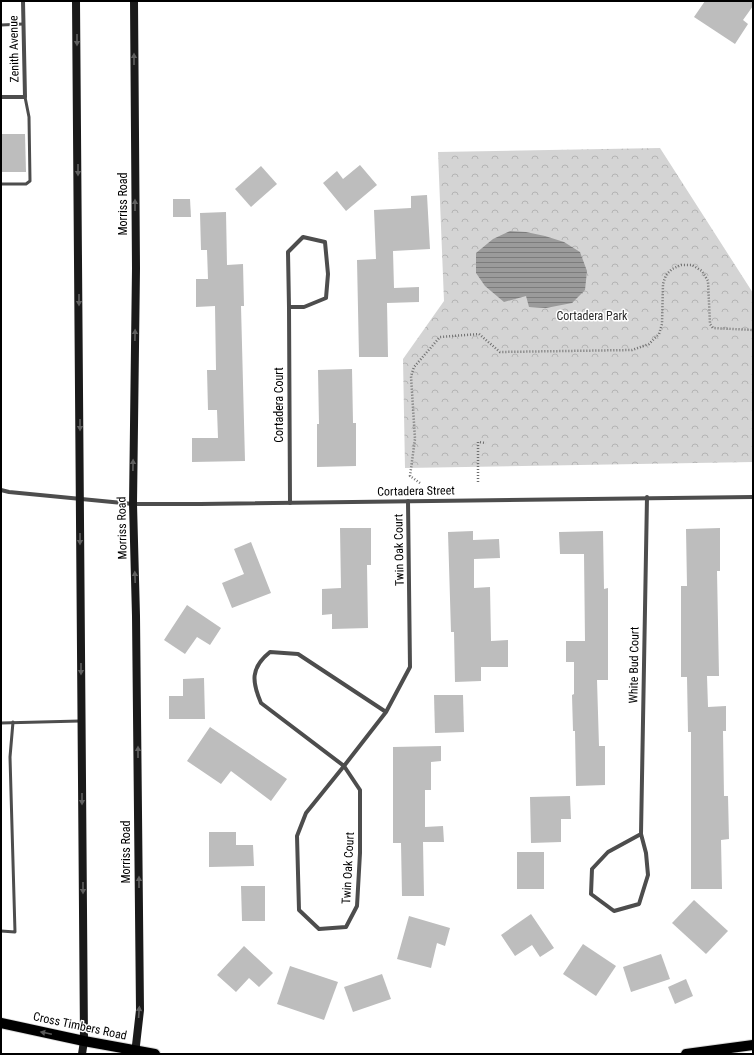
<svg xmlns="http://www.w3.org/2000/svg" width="754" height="1055" viewBox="0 0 754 1055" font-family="'Roboto Condensed',sans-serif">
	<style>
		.park { fill: url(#park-crowns) }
		.water { fill: url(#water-rules) }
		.building { fill: #bdbdbd }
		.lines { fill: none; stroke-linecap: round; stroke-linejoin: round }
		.primary-casing { stroke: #dbdbdb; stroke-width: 12 }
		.path { stroke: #6f6f6f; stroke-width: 2.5; stroke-dasharray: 1 2; stroke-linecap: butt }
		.lane { stroke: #4d4d4d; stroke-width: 3 }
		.street { stroke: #4d4d4d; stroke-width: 4 }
		.secondary { stroke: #1a1a1a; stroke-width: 8 }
		.primary { stroke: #000; stroke-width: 10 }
		.oneway { fill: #5f5f5f }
		.oneway2 { fill: #595959 }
		.labels { text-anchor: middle; stroke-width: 3; stroke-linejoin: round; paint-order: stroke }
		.street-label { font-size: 12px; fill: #000; stroke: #fff }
		.park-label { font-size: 12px; fill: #2b2b2b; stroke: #fff }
	</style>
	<defs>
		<pattern id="park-crowns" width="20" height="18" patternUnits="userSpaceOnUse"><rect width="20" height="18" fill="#d4d4d4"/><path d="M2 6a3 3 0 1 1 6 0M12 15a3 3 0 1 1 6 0" fill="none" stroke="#b4b4b4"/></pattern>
		<pattern id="water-rules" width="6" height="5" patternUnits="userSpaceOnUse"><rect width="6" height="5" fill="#9b9b9b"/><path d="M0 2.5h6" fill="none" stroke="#7c7c7c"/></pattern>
	</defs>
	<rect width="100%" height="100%" fill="#fff"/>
	<!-- park -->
	<path class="park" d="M660 148 753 293V462L405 468 403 359 444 301 438 152Z"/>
	<!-- water -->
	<path class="water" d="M510 231 526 232 545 236 564 242 580 252 587 271 585 290 572 303 546 308 529 307 526 296 504 302 485 286 476 273V253L493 239Z"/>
	<!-- building -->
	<g class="building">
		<path d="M705 1H753V6L743 20 748 24 735 44 694 17Z"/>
		<path d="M1 134H25L26 172H1Z"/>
		<path d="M360 165 377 185 346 211 323 183 337 171 343 179Z"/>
		<path d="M261 166 277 184 251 207 235 189Z"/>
		<path d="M427 195 430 249 393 251 394 288 419 287V302L387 303 388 357H359L357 260 376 259 374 210 411 208V196Z"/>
		<path d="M173 199H190L191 217H173Z"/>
		<path d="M226 212 227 265 243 264 244 306H241L245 461 192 462V438H218L217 410H208L207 370H216L215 306 196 307V279H208L207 250H201L200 213Z"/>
		<path d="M352 369 353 423H356V466L317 467V424H319L318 370Z"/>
		<path d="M340 528H371V565H367L368 628 332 629V614L322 615V589L341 588Z"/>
		<path d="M720 528V571H717L719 676H707L708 707 726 706V731H723L724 796H728L729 839 721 840 722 889H691V732H688L687 677H681V586H687L686 529Z"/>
		<path d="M473 531V540L499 539 500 558 474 559V588L490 587 491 641 508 640V667H481V681L455 682 454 632H451L448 532Z"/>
		<path d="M603 531 604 589 608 588V680H597L599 746H605V785L576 786 575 731H573L572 695 574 694V662H566V641H585L584 554H560L559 532Z"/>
		<path d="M251 542 271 593 232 608 222 583 244 574 234 549Z"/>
		<path d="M187 605 221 628 210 645 197 637 185 654 164 640Z"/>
		<path d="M204 678 205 719H169V696H183V679Z"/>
		<path d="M434 695H463L464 732 435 733Z"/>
		<path d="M210 727 287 779 271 801 231 771 221 784 187 761Z"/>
		<path d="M441 746V761L431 762V790H425V827L443 826 444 842H423L424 896H402L401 843H393V747Z"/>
		<path d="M570 796 571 819H561V842L531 843 530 797Z"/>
		<path d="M209 832H236V845H253L254 866 209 867Z"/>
		<rect x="517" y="852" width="27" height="37"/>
		<path d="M241 886H265V921H242Z"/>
		<path d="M694 900 728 931 706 954 672 923Z"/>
		<path d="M531 914 554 948 540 957 532 945 515 956 501 935Z"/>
		<path d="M409 916 450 928 445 946 437 943 431 968 397 959Z"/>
		<path d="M583 944 616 966 596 996 563 974Z"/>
		<path d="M244 946 273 973 259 987 249 978 236 992 217 975Z"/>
		<path d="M661 954 670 979 631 992 623 967Z"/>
		<path d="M290 966 338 982 324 1020 277 1004Z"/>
		<path d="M382 974 391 999 353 1012 344 987Z"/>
		<path d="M686 979 693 996 675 1004 668 987Z"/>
	</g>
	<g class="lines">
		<!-- primary casing -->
		<g class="primary-casing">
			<g id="primary">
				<path d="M1 1023 84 1041 155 1054"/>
				<path d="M686 1054 753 1045"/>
			</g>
		</g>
		<!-- path -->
		<g class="path">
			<path d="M478 482V442L486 443"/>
			<path d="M420 483 410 476 415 439 411 376 414 367 440 337 479 334 500 352 632 350 649 344 659 334 662 324 663 284 666 275 672 269 681 265H692L702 271 708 281 710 324 713 328 753 330"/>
		</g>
		<!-- lane -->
		<g class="lane">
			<path d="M1 25 23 24"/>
			<path d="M1 184H26L30 181 29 117 25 97"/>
			<path d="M1 723 80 721"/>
			<path d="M1 931 15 932 10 757 13 722"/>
		</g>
		<!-- street -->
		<g class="street">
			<path d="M1 97H25L23 1"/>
			<path d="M303 237 325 242 328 274 326 298 304 307H289L288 252Z"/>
			<path d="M289 307 290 503"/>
			<path d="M1 490 9 492 133 504H200L753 497"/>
			<path d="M386 712 298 654 270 652C250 668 252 682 261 703L344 766 386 712 410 667 408 501"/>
			<path d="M344 766 360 790V853L357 906 346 927 319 929 299 910 297 836 306 813Z"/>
			<path d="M641 834 646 853 648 875 639 904 614 911 591 894 592 869 608 852 641 834 647 497"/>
		</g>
		<!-- secondary -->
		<g class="secondary">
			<path d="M76 1 84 1041 82 1054"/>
			<path d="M134 1 136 268 133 504 136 616 140 1010 135 1054"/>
		</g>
		<!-- primary -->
		<use href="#primary" class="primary"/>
	</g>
	<!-- one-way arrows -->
	<defs><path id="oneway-solid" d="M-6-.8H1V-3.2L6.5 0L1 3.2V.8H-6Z"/></defs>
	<g class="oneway">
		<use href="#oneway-solid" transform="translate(77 40) rotate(90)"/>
		<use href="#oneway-solid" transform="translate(134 59) rotate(-90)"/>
		<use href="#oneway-solid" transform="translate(78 170) rotate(90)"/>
		<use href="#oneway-solid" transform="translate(135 205) rotate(-90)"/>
		<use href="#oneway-solid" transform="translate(79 300) rotate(90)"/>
		<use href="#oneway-solid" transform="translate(135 335) rotate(-89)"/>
		<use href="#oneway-solid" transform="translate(80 425) rotate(90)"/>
		<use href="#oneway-solid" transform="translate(133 465) rotate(-89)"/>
		<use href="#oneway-solid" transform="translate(80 539) rotate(90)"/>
		<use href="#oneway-solid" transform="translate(135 577) rotate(-92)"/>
		<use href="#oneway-solid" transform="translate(81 669) rotate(90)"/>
		<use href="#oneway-solid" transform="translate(138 752) rotate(-90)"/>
		<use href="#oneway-solid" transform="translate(82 799) rotate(90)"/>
		<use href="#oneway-solid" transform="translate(139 882) rotate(-90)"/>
		<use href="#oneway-solid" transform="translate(83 888) rotate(90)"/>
		<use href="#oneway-solid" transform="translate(139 1012) rotate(-86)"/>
	</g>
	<use class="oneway2" href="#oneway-solid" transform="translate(46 1033) rotate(-168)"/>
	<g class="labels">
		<!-- street labels -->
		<g class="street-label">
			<text transform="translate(14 49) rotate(-91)" y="4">Zenith Avenue</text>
			<text transform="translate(123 204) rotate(-90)" y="4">Morriss Road</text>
			<text transform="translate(279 405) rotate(-90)" y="4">Cortadera Court</text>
			<text transform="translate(416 491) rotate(-1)" y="4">Cortadera Street</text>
			<text transform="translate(122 528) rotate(-91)" y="4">Morriss Road</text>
			<text transform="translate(399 550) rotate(-91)" y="4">Twin Oak Court</text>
			<text transform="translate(634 665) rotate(-89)" y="4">White Bud Court</text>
			<text transform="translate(126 852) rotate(-90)" y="4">Morriss Road</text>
			<text transform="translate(348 868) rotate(-87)" y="4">Twin Oak Court</text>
			<text transform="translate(80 1026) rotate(12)" y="4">Cross Timbers Road</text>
		</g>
		<!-- park labels -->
		<g class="park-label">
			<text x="592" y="320">Cortadera Park</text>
		</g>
	</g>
	<!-- border -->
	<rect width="754" height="1055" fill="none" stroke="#000000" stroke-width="4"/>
</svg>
